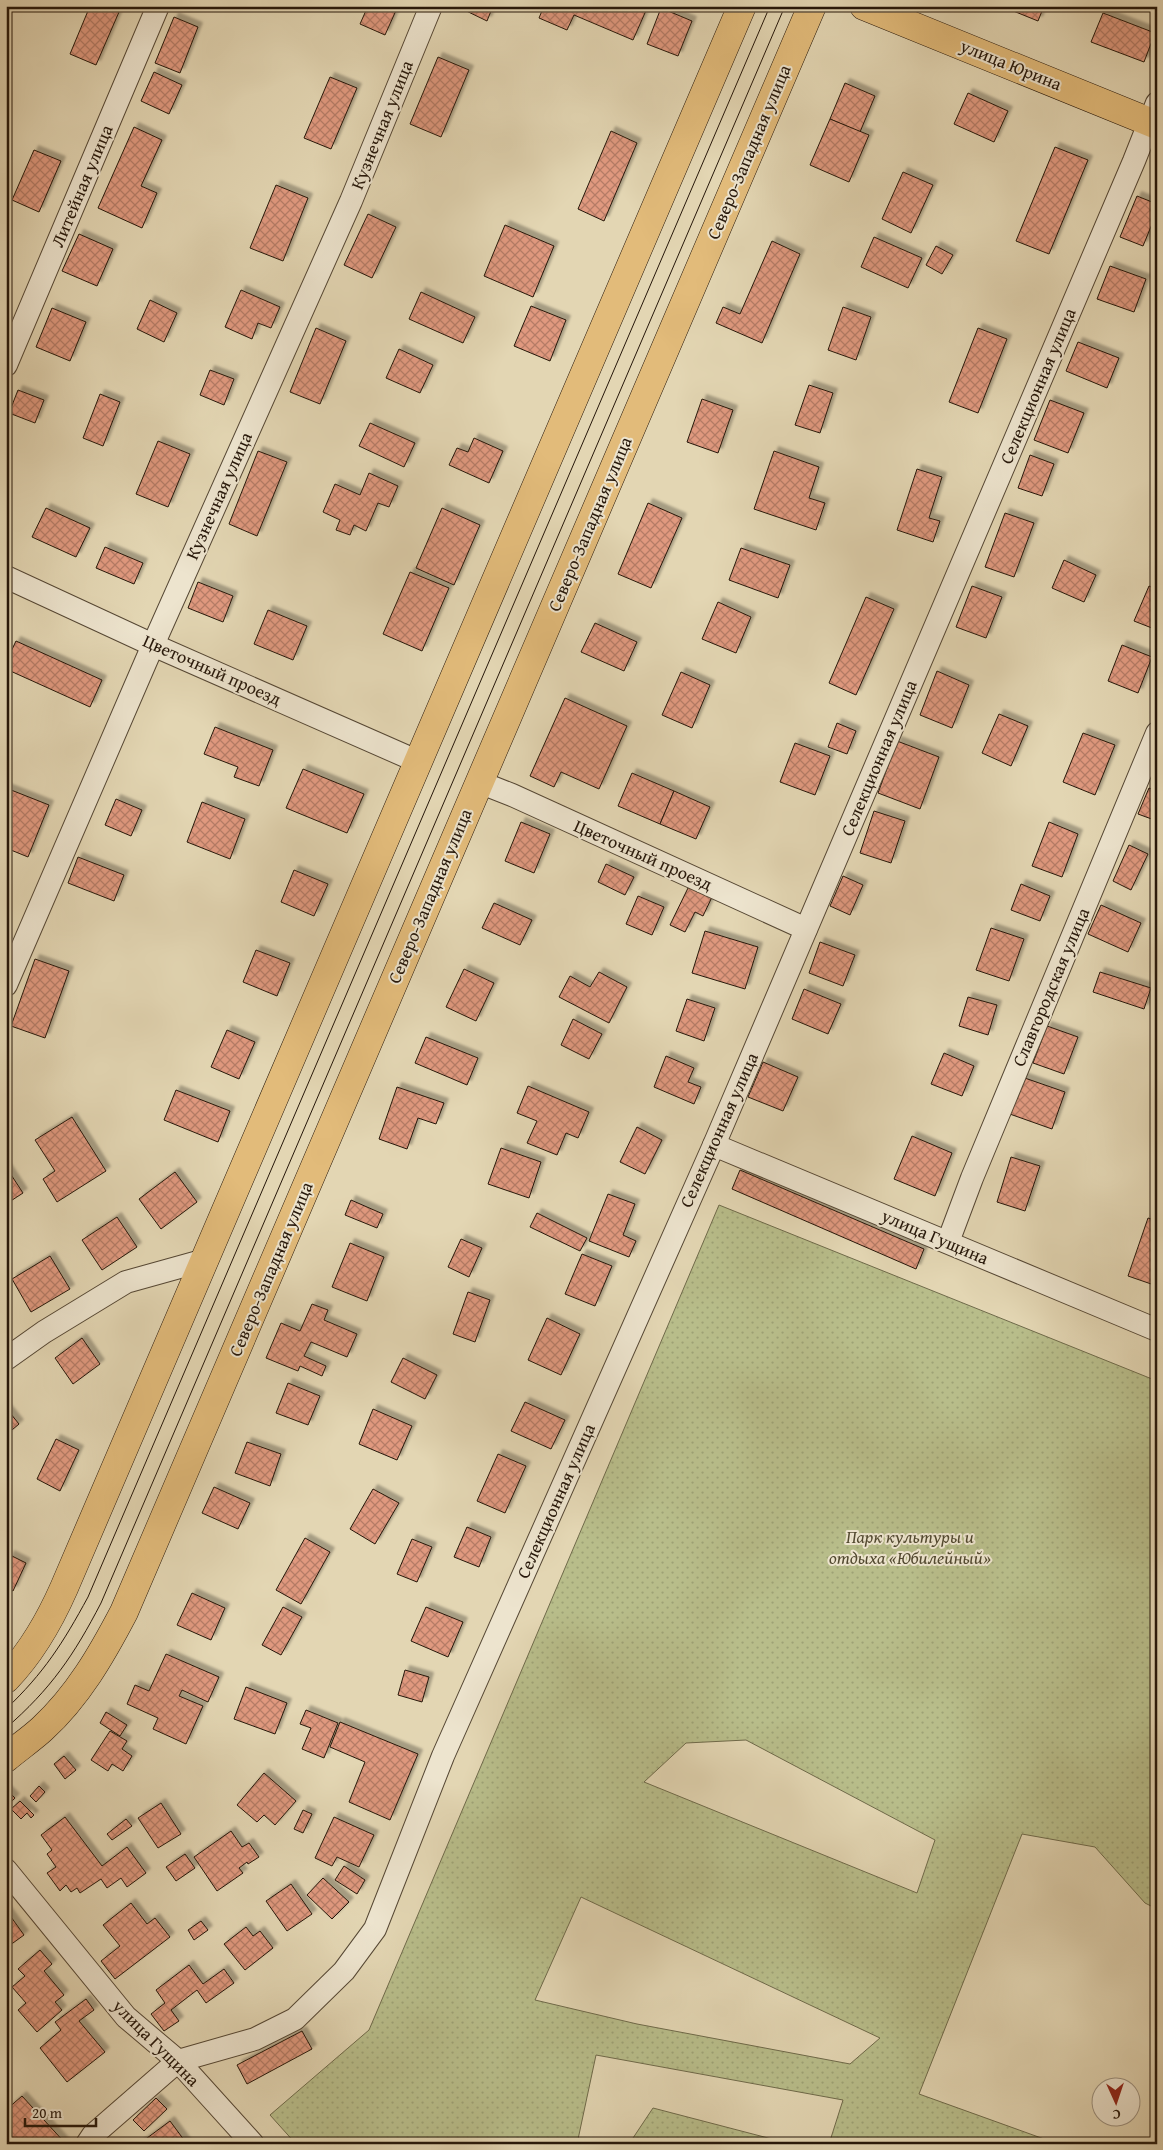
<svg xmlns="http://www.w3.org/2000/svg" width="1163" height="2150" viewBox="0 0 1163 2150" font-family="'Gentium Book Plus',serif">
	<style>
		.park { fill: url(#park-dots); stroke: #6f6a4a; fill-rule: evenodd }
		.building { fill: url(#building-cross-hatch); stroke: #26170a; filter: url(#shadow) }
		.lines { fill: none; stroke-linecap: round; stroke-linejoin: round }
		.minor-casing { stroke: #554734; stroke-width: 24 }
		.major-casing { stroke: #26170a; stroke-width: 29 }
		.minor { stroke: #ede4ce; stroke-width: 22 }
		.major { stroke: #e2bb7a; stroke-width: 28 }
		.tram { stroke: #26170a; stroke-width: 1 }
		.labels { text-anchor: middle; stroke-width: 4; stroke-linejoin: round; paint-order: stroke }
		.street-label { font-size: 18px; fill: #26170a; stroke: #ede4ce }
		.park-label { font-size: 18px; font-style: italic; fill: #524930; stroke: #ede4ce }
	</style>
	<defs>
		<pattern id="park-dots" width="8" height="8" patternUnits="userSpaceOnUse" patternTransform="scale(1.25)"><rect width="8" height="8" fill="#b8bd8a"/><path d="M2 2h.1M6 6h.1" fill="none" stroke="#9ea276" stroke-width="1.8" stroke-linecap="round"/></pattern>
		<pattern id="building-cross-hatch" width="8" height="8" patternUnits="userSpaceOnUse" patternTransform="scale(1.25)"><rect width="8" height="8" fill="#e0997f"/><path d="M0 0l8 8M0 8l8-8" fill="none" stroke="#b57c66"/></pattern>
		<filter id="shadow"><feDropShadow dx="4.5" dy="-4.5" stdDeviation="1" flood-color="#0004"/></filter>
	</defs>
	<rect width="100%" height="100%" fill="#e3d6b3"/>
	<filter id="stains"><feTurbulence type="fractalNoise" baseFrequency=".004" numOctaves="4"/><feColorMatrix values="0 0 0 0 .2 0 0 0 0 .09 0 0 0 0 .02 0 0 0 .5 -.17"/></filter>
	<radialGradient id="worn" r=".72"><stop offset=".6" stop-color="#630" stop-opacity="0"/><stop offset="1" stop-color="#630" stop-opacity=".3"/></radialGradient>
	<!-- park -->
	<g class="park">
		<path d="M719 1205 1157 1381V1909L1145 1903 1095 1847 1022 1834 919 2094 1058 2144H829L843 2100 596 2055 577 2144H296L270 2115 369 2030ZM746 1740 935 1840 917 1893 644 1782 686 1743ZM581 1897 880 2038 850 2064 637 2024 535 2000Z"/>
		<path d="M653 2108 791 2144H629Z"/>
	</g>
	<!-- building -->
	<g class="building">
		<path d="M90 6H106L119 12 96 65 70 54Z"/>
		<path d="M368 6H398L385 35 360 24Z"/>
		<path d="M456 6H493L487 21Z"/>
		<path d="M544 6H648L633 40 574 15 567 30 539 18Z"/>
		<path d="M1001 6H1044L1038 21Z"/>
		<path d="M661 8 692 21 678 56 647 44Z"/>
		<path d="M1103 13 1155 33 1144 62 1091 42Z"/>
		<path d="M174 17 198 27 180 73 155 63Z"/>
		<path d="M438 57 469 70 441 137 410 124Z"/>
		<path d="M154 72 182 85 169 114 141 101Z"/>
		<path d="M330 77 357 88 331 149 304 138Z"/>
		<path d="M845 83 875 96 860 132 830 119Z"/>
		<path d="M968 93 1008 111 994 142 954 124Z"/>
		<path d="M830 119 869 135 849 182 810 165Z"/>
		<path d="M134 127 162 140 141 186 157 193 142 228 98 208Z"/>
		<path d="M611 131 637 143 604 221 578 209Z"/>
		<path d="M1055 147 1088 160 1049 254 1016 241Z"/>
		<path d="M34 150 61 161 39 212 12 200Z"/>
		<path d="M903 172 933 185 911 233 882 219Z"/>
		<path d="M276 185 308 198 283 261 250 248Z"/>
		<path d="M1137 196 1157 204V212L1143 246 1120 237Z"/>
		<path d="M368 214 396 227 372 278 344 265Z"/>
		<path d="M505 225 554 246 533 297 484 276Z"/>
		<path d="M79 234 113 249 97 286 62 271Z"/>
		<path d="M874 237 922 258 908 288 861 267Z"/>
		<path d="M772 241 800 254 762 343 716 323 723 307 740 314Z"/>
		<path d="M936 246 953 255 942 274 926 265Z"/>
		<path d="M1110 266 1146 279 1134 312 1097 299Z"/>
		<path d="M241 290 280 307 271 328 258 323 252 339 225 327Z"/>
		<path d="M421 292 475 317 463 343 409 319Z"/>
		<path d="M150 300 177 313 164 342 137 329Z"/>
		<path d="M531 306 566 320 550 361 514 346Z"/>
		<path d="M843 307 871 317 856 360 828 350Z"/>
		<path d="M52 308 86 322 70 361 36 347Z"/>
		<path d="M316 328 346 341 320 404 290 392Z"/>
		<path d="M978 328 1007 339 978 413 949 402Z"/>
		<path d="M1078 342 1119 358 1107 388 1066 371Z"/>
		<path d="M399 349 433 365 420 393 386 378Z"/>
		<path d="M210 370 234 379 224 405 200 395Z"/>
		<path d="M809 385 833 393 820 433 795 425Z"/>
		<path d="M18 390 44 400 35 423 9 413Z"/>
		<path d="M100 394 120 402 103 446 83 438Z"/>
		<path d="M702 399 733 410 718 453 687 442Z"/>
		<path d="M1050 400 1084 413 1068 453 1034 440Z"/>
		<path d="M370 423 415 443 404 467 359 446Z"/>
		<path d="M474 438 503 451 489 483 449 465 457 448 468 452Z"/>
		<path d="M158 441 190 454 168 507 136 494Z"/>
		<path d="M258 451 287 462 257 536 229 524Z"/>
		<path d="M774 451 819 467 809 498 825 503 816 530 754 509Z"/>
		<path d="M1030 455 1054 464 1042 496 1018 488Z"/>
		<path d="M917 469 942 477 929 518 940 521 933 542 897 530Z"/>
		<path d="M369 473 398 486 389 507 378 503 366 531 354 525 350 535 336 530 340 520 323 512 335 484 360 495Z"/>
		<path d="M648 503 682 518 651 588 618 574Z"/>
		<path d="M46 508 90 528 76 557 32 537Z"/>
		<path d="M442 508 480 525 454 585 416 568Z"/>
		<path d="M1005 513 1034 523 1014 577 985 567Z"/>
		<path d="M105 547 143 563 134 584 96 568Z"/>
		<path d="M741 548 790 565 778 598 729 580Z"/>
		<path d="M1064 560 1096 575 1084 602 1052 588Z"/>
		<path d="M410 572 449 588 422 651 383 634Z"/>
		<path d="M198 582 233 596 223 622 188 608Z"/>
		<path d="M972 586 1002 597 986 638 956 627Z"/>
		<path d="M1149 586 1157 590V630L1134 621Z"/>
		<path d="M866 597 894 609 856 695 829 683Z"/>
		<path d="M718 602 751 617 736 653 702 639Z"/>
		<path d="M268 610 307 626 293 660 254 644Z"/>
		<path d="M595 623 637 642 624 671 581 652Z"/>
		<path d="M16 641 102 680 90 707 6 669V662Z"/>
		<path d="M1122 645 1152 657 1138 693 1108 681Z"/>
		<path d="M937 671 969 685 952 728 920 715Z"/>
		<path d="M681 672 710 685 692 728 662 715Z"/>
		<path d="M565 698 627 726 599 789 561 772 554 787 530 776Z"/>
		<path d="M999 714 1028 726 1011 766 982 753Z"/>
		<path d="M837 723 856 731 847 754 828 747Z"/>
		<path d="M215 727 273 750 259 786 234 777 238 767 204 754Z"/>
		<path d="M1083 733 1115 745 1095 795 1063 782Z"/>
		<path d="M897 741 939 757 920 809 878 793Z"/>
		<path d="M795 743 830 756 815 795 780 782Z"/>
		<path d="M303 769 364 794 347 833 286 808Z"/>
		<path d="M632 773 674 791 660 824 618 806Z"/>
		<path d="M6 788 49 805 28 857 6 848Z"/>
		<path d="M1149 788 1157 791V821L1138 814Z"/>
		<path d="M674 791 710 807 696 839 660 824Z"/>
		<path d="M116 799 142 810 131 836 105 825Z"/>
		<path d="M202 802 245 819 230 859 187 842Z"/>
		<path d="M874 811 905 821 891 863 860 853Z"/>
		<path d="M521 822 550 834 534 873 505 861Z"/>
		<path d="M1049 822 1078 834 1062 877 1032 866Z"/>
		<path d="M1129 845 1148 854 1131 890 1113 881Z"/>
		<path d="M78 857 124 875 114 901 68 883Z"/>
		<path d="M606 864 634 877 625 895 598 882Z"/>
		<path d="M294 870 328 884 314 916 281 902Z"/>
		<path d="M843 876 863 885 850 915 830 906Z"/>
		<path d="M1021 884 1050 896 1040 921 1011 910Z"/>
		<path d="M689 886 712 897 703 916 695 912 685 932 670 925Z"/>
		<path d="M638 896 664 907 652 935 626 924Z"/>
		<path d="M494 903 532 920 520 945 482 928Z"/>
		<path d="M1101 905 1141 923 1128 952 1088 934Z"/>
		<path d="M991 928 1024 939 1009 981 976 970Z"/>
		<path d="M705 931 758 947 745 989 692 973Z"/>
		<path d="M820 942 855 955 843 986 809 973Z"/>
		<path d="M256 950 290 963 277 996 243 982Z"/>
		<path d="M35 959 69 971 45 1038 11 1026Z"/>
		<path d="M464 969 494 983 476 1021 446 1007Z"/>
		<path d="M599 972 627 987 609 1023 559 997 570 976 590 987Z"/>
		<path d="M1100 972 1151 988 1144 1009 1093 992Z"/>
		<path d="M804 989 841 1004 828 1034 792 1019Z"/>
		<path d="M968 997 997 1005 988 1035 959 1026Z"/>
		<path d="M687 999 715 1008 704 1041 676 1031Z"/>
		<path d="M573 1019 602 1034 589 1059 561 1045Z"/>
		<path d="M1047 1026 1078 1037 1064 1074 1033 1063Z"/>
		<path d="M227 1030 255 1042 239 1079 211 1067Z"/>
		<path d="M426 1037 478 1058 467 1085 415 1063Z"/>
		<path d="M944 1053 974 1066 962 1096 931 1084Z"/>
		<path d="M666 1056 694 1068 688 1082 701 1087 694 1104 654 1087Z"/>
		<path d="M763 1062 798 1077 783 1111 748 1097Z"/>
		<path d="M1019 1076 1065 1092 1052 1129 1007 1113Z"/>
		<path d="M528 1086 589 1112 578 1138 566 1133 557 1155 527 1143 537 1121 517 1113Z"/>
		<path d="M397 1087 444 1103 436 1124 418 1118 407 1149 379 1139Z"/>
		<path d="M176 1090 230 1111 218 1142 164 1120Z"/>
		<path d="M72 1117 106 1171 57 1202 43 1179 55 1171 35 1140Z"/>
		<path d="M637 1127 662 1140 645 1174 620 1162Z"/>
		<path d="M912 1136 952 1153 935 1196 894 1179Z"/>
		<path d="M501 1148 541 1162 529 1198 488 1184Z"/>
		<path d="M1011 1157 1040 1166 1025 1211 997 1202Z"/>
		<path d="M6 1167 23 1193 6 1204Z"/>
		<path d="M740 1170 924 1249 916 1269 732 1189Z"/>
		<path d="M175 1172 197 1202 161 1229 139 1199Z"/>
		<path d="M608 1194 635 1204 623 1235 636 1241 629 1257 589 1241Z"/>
		<path d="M351 1200 383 1214 377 1228 345 1215Z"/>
		<path d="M537 1213 587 1238 580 1251 530 1227Z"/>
		<path d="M117 1217 137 1247 102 1270 82 1240Z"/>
		<path d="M1148 1218 1157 1221V1286L1128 1276Z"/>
		<path d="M461 1239 482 1248 469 1277 448 1267Z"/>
		<path d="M350 1243 384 1257 367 1301 332 1287Z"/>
		<path d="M582 1254 612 1266 595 1306 565 1294Z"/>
		<path d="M50 1256 70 1289 31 1312 12 1279Z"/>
		<path d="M468 1292 490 1300 475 1342 453 1334Z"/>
		<path d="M312 1304 328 1310 324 1320 357 1334 347 1357 311 1342 304 1356 326 1366 322 1376 300 1366 298 1371 266 1358 281 1323 300 1331Z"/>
		<path d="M547 1318 580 1334 561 1375 528 1360Z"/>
		<path d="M82 1338 100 1364 73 1384 55 1358Z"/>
		<path d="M403 1358 437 1375 425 1399 391 1382Z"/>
		<path d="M288 1383 320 1396 308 1425 276 1413Z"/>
		<path d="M525 1402 565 1420 551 1449 511 1431Z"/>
		<path d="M6 1408 19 1424 6 1435Z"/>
		<path d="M373 1409 412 1426 397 1460 359 1444Z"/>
		<path d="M56 1439 79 1450 60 1491 37 1479Z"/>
		<path d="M247 1442 281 1454 270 1486 235 1473Z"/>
		<path d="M498 1454 526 1466 505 1513 477 1501Z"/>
		<path d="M214 1487 250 1503 238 1529 202 1513Z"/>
		<path d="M373 1489 399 1503 375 1544 350 1529Z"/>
		<path d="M467 1527 491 1537 479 1567 454 1557Z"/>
		<path d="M305 1538 330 1552 301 1604 276 1590Z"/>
		<path d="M412 1539 432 1547 417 1582 397 1574Z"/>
		<path d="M10 1555 26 1563 13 1591 6 1588V1564Z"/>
		<path d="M192 1593 225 1608 211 1640 177 1625Z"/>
		<path d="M283 1607 302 1617 281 1655 262 1645Z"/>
		<path d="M426 1607 463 1622 448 1657 411 1641Z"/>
		<path d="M166 1654 219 1677 208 1702 182 1690 179 1696 203 1706 186 1744 153 1729 158 1718 127 1704 135 1685 149 1691Z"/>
		<path d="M405 1670 429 1677 422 1702 398 1695Z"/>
		<path d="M246 1687 287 1703 275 1734 234 1719Z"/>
		<path d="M306 1710 338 1723 324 1758 302 1749 311 1728 300 1724Z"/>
		<path d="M106 1712 127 1725 120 1736 100 1723Z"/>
		<path d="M340 1722 418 1754 390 1820 349 1802 365 1762 330 1747Z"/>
		<path d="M110 1731 127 1741 122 1749 132 1756 123 1771 112 1764 108 1771 91 1760Z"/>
		<path d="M64 1756 76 1770 65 1779 54 1764Z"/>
		<path d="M264 1773 296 1801 275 1825 264 1815 257 1822 237 1805Z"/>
		<path d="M39 1786 45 1792 36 1802 30 1796Z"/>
		<path d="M6 1789 15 1798 6 1807Z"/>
		<path d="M20 1801 34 1815 31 1818 27 1813 21 1819 11 1809Z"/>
		<path d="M161 1803 181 1834 158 1848 138 1818Z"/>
		<path d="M303 1810 312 1814 303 1833 294 1829Z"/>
		<path d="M65 1817 102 1866 127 1847 146 1873 127 1887 121 1878 107 1888 101 1879 80 1893 77 1888 71 1892 66 1885 60 1891 47 1873 56 1867 47 1854 52 1850 41 1835Z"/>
		<path d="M334 1817 374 1835 359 1867 337 1857 332 1866 315 1858Z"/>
		<path d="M126 1819 132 1826 112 1840 107 1834Z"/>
		<path d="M231 1831 242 1847 249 1843 259 1857 248 1864 247 1862 239 1868 243 1873 217 1891 194 1857Z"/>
		<path d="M185 1854 195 1868 176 1881 166 1867Z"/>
		<path d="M344 1866 365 1880 357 1894 335 1880Z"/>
		<path d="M323 1878 349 1902 332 1919 307 1895Z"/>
		<path d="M291 1884 312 1914 287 1931 266 1901Z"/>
		<path d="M131 1903 147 1924 155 1918 170 1937 115 1979 101 1961 120 1946 103 1925Z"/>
		<path d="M6 1910 24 1935 6 1948Z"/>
		<path d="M201 1921 208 1930 194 1940 188 1930Z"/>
		<path d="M246 1927 253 1936 260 1931 273 1948 245 1970 224 1944Z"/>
		<path d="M40 1950 52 1964 44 1971 64 1995 55 2002 62 2010 37 2032 18 2010 26 2003 12 1987 25 1976 18 1969Z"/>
		<path d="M189 1965 203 1984 224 1969 234 1983 206 2003 197 1990 171 2010 179 2021 164 2031 151 2014 165 2003 156 1990Z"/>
		<path d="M86 1999 94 2010 79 2021 105 2052 67 2082 40 2048 61 2030 55 2022Z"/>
		<path d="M302 2031 312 2049 247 2084 237 2065Z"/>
		<path d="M22 2096 66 2144H18L6 2131V2110Z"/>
		<path d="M156 2098 167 2109 144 2131 133 2120Z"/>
		<path d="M170 2121 187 2144H139Z"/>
	</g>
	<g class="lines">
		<!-- minor casing -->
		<g class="minor-casing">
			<g id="minor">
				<path d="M6 365 158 6"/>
				<path d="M6 577 153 645 419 762"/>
				<path d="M479 782 512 795 806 929"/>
				<path d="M6 985 153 645 351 201 431 6"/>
				<path d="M714 1145 1157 1330"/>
				<path d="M948 1242 972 1178 1157 733"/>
				<path d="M6 1359 44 1332 126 1282 205 1260"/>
				<path d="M6 1870 126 2017 178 2061 253 2144"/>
				<path d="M87 2144 93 2135 178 2061 255 2039 295 2019 344 1971 375 1929 443 1756 714 1145 1134 161 1157 103"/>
			</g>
		</g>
		<!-- major casing -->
		<g class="major-casing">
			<g id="major">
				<path d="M864 6 1157 125"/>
				<path d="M6 1679C32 1652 49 1622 64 1588L742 6"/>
				<path d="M6 1758C18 1748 31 1739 42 1729 78 1696 102 1654 124 1612L812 6"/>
			</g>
		</g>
		<!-- minor -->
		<use href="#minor" class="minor"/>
		<!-- major -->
		<use href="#major" class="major"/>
		<!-- tram -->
		<g class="tram">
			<path d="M6 1709C44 1673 63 1643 88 1597L770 6"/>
			<path d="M6 1728C51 1689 74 1655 101 1603L785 6"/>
		</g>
	</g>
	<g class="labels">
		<!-- street labels -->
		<g class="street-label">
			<text transform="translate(1011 65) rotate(22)" y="6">улица Юрина</text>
			<text transform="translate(382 125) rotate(-68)" y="6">Кузнечная улица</text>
			<text transform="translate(749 152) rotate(-67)" y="6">Северо-Западная улица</text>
			<text transform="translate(82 186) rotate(-67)" y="6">Литейная улица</text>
			<text transform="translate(1038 386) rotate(-67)" y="6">Селекционная улица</text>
			<text transform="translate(219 496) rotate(-66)" y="6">Кузнечная улица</text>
			<text transform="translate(590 524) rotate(-67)" y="6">Северо-Западная улица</text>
			<text transform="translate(212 670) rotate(24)" y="6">Цветочный проезд</text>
			<text transform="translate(879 758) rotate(-67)" y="6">Селекционная улица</text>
			<text transform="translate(643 855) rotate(24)" y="6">Цветочный проезд</text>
			<text transform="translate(430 896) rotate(-67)" y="6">Северо-Западная улица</text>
			<text transform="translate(1051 987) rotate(-67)" y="6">Славгородская улица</text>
			<text transform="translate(719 1130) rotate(-66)" y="6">Селекционная улица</text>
			<text transform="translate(935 1237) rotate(23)" y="6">улица Гущина</text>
			<text transform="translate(271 1269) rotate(-67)" y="6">Северо-Западная улица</text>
			<text transform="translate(556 1501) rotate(-66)" y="6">Селекционная улица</text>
			<text transform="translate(156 2043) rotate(45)" y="6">улица Гущина</text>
		</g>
		<!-- park labels -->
		<g class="park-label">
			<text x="910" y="1543">Парк культуры и<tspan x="910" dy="21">отдыха «Юбилейный»</tspan></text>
		</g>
	</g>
	<!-- margin -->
	<rect width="1163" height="2150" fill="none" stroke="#e3d6b3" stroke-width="25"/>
	<rect x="8" y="8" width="1148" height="2135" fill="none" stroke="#26170a" stroke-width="2.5"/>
	<rect x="12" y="12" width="1138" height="2125" fill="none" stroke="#26170a"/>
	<!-- north arrow -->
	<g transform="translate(1116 2102) rotate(177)"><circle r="24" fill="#ede4ce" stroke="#9d9280"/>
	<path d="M0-4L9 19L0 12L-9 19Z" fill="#8f2418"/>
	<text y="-8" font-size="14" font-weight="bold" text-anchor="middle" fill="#26170a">С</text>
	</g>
	<!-- scale -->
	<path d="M25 2118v8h71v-8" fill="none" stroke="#26170a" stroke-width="2.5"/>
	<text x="32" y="2118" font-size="15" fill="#26170a" stroke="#ede4ce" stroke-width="4" paint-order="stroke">20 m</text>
	<rect width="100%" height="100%" filter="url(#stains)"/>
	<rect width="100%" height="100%" fill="url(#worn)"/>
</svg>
